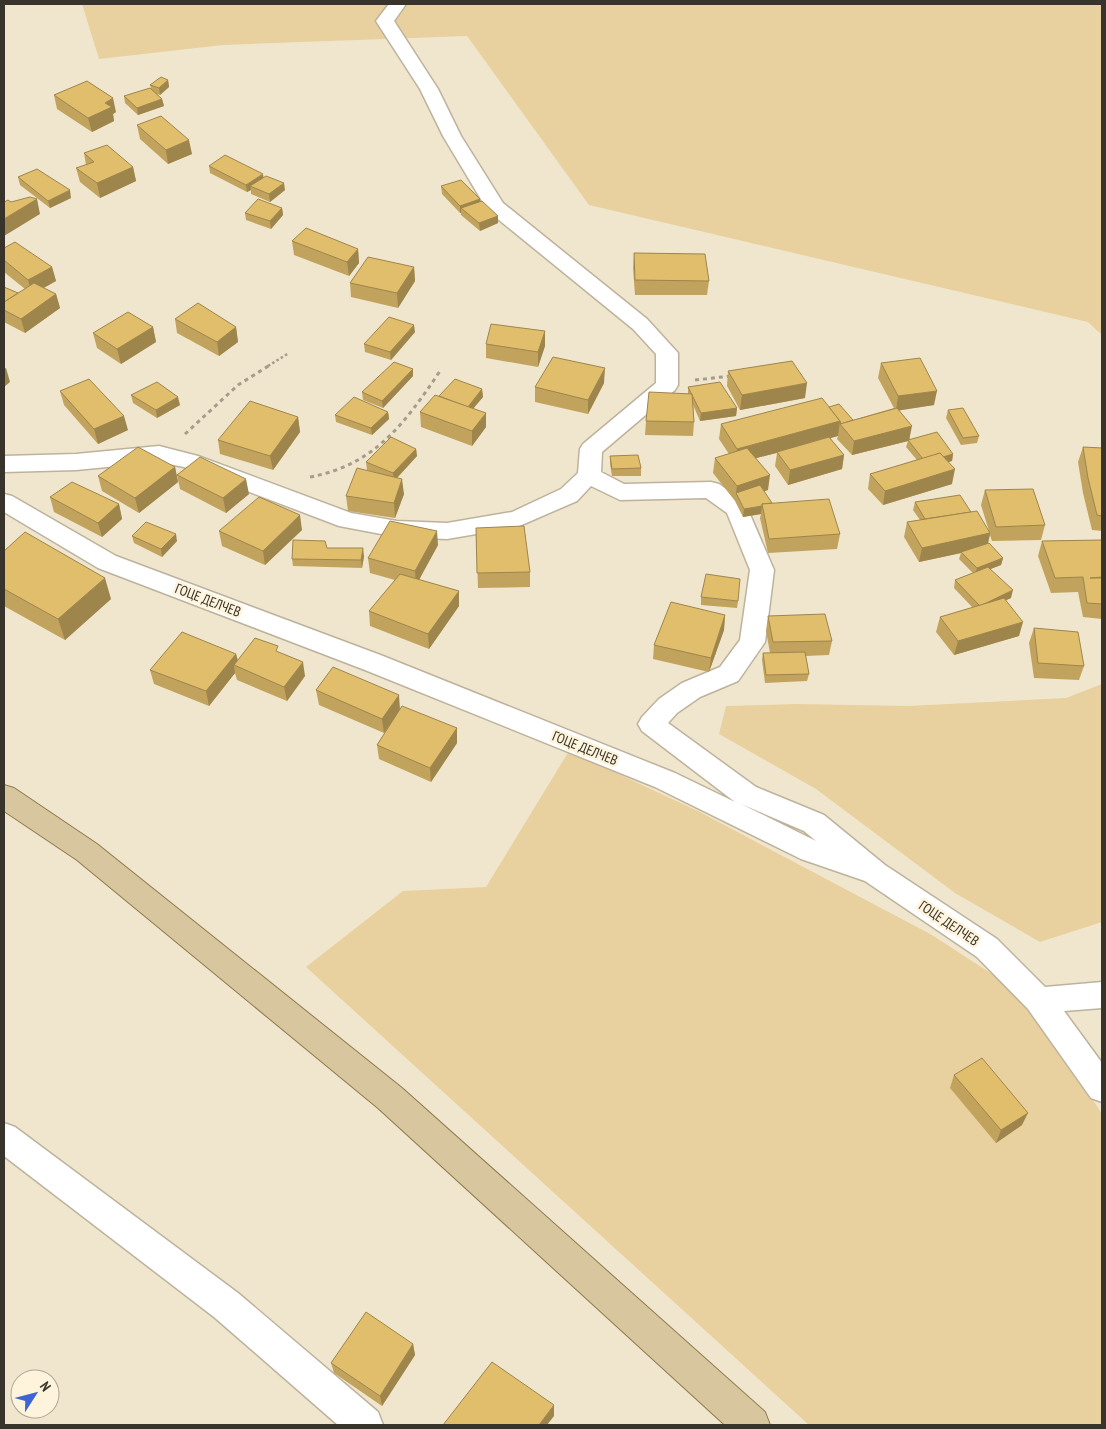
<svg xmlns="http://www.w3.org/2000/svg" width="1106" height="1429" viewBox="0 0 1106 1429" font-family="'PT Sans Narrow',sans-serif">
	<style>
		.green { fill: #e8d19e }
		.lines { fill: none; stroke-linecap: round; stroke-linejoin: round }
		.street-casing { stroke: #bdb29c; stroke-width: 3 }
		.primary-casing { stroke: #8f7a4c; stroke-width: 2 }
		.path-far1 { stroke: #a59d8b; stroke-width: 2.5; stroke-dasharray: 2.5 2.5; stroke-linecap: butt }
		.path { stroke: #a59d8b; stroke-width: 3; stroke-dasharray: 4 4; stroke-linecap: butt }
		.street { fill: #fff; fill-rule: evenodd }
		.primary { fill: #d7c69e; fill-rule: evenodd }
		.wall { fill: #c2a35d }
		.shaded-wall { fill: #9e854c }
		.building { fill: #e1be6c; stroke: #9e854c }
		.labels { text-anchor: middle; stroke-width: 5; stroke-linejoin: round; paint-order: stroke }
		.street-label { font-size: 14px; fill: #39342b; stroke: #fef3db }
	</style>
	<rect width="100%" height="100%" fill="#f0e6ce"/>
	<!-- green -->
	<g class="green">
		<path d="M82 4H1102V335L1088 322 589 205 467 36 223 45 99 59Z"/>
		<path d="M1102 684V922L1040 942 955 893 816 789 719 734 726 706 797 704 908 706 1066 698Z"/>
		<path d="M569 751 698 811 932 935 1012 987 1059 1047 1102 1114V1425H809L306 967 403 891 486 887Z"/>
	</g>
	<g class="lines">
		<!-- street casing -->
		<g class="street-casing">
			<g id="street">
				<path d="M389 4H406L394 21 438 89 461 136 503 203 647 319 678 353V385L675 390 602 452 601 472 624 484 711 482 719 484 745 503 774 570 765 642 738 681 700 697 677 713 668 723 756 787 824 815 885 865 997 939 1045 987 1102 982V1008L1064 1011 1102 1063V1102L1091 1098 1028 1009 977 957 865 881 801 859 655 787 365 670 98 568 4 512V494L12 496 116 556 383 656 675 773 735 802 642 731 638 724 642 717 659 699 682 683 720 667 740 640 750 570 727 513 706 498 620 500 591 486 577 501 517 527 447 539 397 537 339 526 184 467 159 462 76 470 4 472V456L76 454 159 446 198 456 351 513 397 521 447 523 512 512 561 489 578 473 580 449 583 444 656 383V354L633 329 488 211 443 136 420 89 376 21ZM741 804 804 831 816 841Z"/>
				<path d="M4 1123 15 1127 238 1293 378 1412 383 1425H338L214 1317 4 1156Z"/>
			</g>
		</g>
		<!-- primary casing -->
		<g class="primary-casing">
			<path id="primary" d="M4 785 14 788 97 844 402 1088 765 1412 770 1425H725L378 1108 77 860 4 811Z"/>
		</g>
		<!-- path-far1 -->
		<path class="path-far1" d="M268 366 289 353"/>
		<!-- path -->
		<g class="path">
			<path d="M695 380 731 376"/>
			<path d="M185 434 238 385 270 365"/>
			<path d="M310 477C375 465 405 423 440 371"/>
		</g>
		<!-- street -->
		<use href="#street" class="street"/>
		<!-- primary -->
		<use href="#primary" class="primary"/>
	</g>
	<!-- wall -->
	<g class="wall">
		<path d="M168 80 169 87 160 95 157 94 162 99 164 106 138 115 125 103 124 96 151 88 150 85Z"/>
		<path d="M54 95 116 112 113 114 114 121 92 132 57 109Z"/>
		<path d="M137 125 192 154 168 164 140 139Z"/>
		<path d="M84 153 133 167 136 181 100 198 80 182 76 168 86 165Z"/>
		<path d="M209 166 264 178 285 190 270 202 251 194V190L247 192 210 173Z"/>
		<path d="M18 177 71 198 50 208 20 185Z"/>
		<path d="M441 186 480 199V201L498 216V223L480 231 461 215V213H460L442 194Z"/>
		<path d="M282 208 283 215 271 229 246 220 245 213Z"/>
		<path d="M292 241 358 249 359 263 349 276 294 255Z"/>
		<path d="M4 248 52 267 56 281 44 288 56 294 60 308 25 333 4 322V287L18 293 25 289 4 272Z"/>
		<path d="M634 253 709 281 707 295H635L633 268Z"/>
		<path d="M414 267 415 281 398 308 351 297 350 283Z"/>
		<path d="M175 319 236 327 238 342 219 356 177 333Z"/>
		<path d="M153 327 156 342 121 364 97 348 93 333Z"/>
		<path d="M545 331V346L538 367 486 358V344Z"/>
		<path d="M415 332 391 360 365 352 364 344Z"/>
		<path d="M881 363 934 405 899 410 910 439 953 454 952 461 948 462 952 484 883 505 868 489 870 474 917 460 906 447 908 441 852 455 837 439 838 436 830 438 844 455 842 469 788 485 775 466 777 453 756 458 768 490 764 491 772 503 840 534 837 549 768 553 760 518 761 514 743 517 735 501 713 473 715 458 729 454 719 439 721 424 829 407 853 420 894 408 878 378Z"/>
		<path d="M413 369V376L383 408 363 400 362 392Z"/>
		<path d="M728 371 805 398 740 410 727 386Z"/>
		<path d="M604 383 588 414 535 402V387Z"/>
		<path d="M688 387 737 408 736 416 700 421 693 405 694 422 693 436 645 435 646 421 688 394Z"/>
		<path d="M482 389 483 397 473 408 486 427 472 446 421 427 420 412 439 396Z"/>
		<path d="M60 391 128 430 98 444 64 405Z"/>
		<path d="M131 395 180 405 157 418 133 403Z"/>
		<path d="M948 410 979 436 977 443 961 445 946 418Z"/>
		<path d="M388 412 389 419 372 435 336 422 335 415Z"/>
		<path d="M298 417 300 432 273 470 220 454 218 440Z"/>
		<path d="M1083 447 1102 448V531L1092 530 1083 493 1078 462Z"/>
		<path d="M416 449 417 456 397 478 404 494 395 518 348 511 346 496 373 472 367 470 366 462Z"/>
		<path d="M610 456 641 468V476H612L610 464Z"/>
		<path d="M175 467 178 482 139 513 102 491 98 476Z"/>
		<path d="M177 475 249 494 226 513 180 489Z"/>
		<path d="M985 490 1045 525 1041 540 992 541 990 535 988 543 1003 558 1001 565 990 569 1011 598 1006 600 1019 636 954 655 936 632 940 617 973 608 954 588 955 580 973 573 959 559 961 553 919 562 904 537 907 522 920 520 913 510 915 502 971 512 989 531 981 505Z"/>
		<path d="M50 497 119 504 122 519 102 537 54 512Z"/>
		<path d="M476 528 530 572V587L478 588Z"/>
		<path d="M302 530 265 565 222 546 219 531Z"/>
		<path d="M132 536 177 541 162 557 134 543Z"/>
		<path d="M1102 540V619L1083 617 1078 592 1051 593 1038 556 1042 541Z"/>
		<path d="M438 545 419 580 459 591V606L429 649 370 626 369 611 395 580 370 573 368 558Z"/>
		<path d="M327 548 364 556 362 568 293 566 292 559Z"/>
		<path d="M4 551 111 599 65 640 4 606Z"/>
		<path d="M701 597 738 601 737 608 701 605Z"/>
		<path d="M725 615 724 630 709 672 653 659 654 645Z"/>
		<path d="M768 616 832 641 829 655 806 656 809 674 807 681 765 683 762 660 763 653H770L766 631Z"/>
		<path d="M1034 628 1084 666 1079 680 1034 678 1029 643Z"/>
		<path d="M279 652 305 676 287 701 237 680 235 673 209 706 154 684 150 670 236 654 238 660Z"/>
		<path d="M316 690 400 709 457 728V743L431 782 379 759 377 745 395 717 384 733 319 705Z"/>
		<path d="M954 1075 1022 1125 996 1143 950 1088Z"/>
		<path d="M413 1344 415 1355 382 1406 334 1373 331 1363Z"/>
	</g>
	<!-- shaded-wall -->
	<g class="shaded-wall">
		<path d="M168 80 169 87 160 95 159 88Z"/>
		<path d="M113 98 116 112 113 114 114 121 92 132 88 118 105 103Z"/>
		<path d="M162 99 164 106 138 115 137 108Z"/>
		<path d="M189 140 192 154 168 164 166 150Z"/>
		<path d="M133 167 136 181 100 198 97 183Z"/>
		<path d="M263 174 264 181 250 186 251 190 247 192 246 185Z"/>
		<path d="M284 183 285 190 270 202 269 194Z"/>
		<path d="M70 190 71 198 50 208 48 201Z"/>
		<path d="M37 199 40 214 4 236V219Z"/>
		<path d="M480 199 481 207 461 208V213H460V206Z"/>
		<path d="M282 208 283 215 271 229 270 221Z"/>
		<path d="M498 216V223L480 231 479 223Z"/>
		<path d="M358 249 359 263 349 276 347 262Z"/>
		<path d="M52 267 56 281 32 294 28 280Z"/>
		<path d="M414 267 415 281 398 308 397 293Z"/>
		<path d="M56 294 60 308 25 333 21 319Z"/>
		<path d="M414 325 415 332 391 360 390 352Z"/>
		<path d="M153 327 156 342 121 364 117 349Z"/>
		<path d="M236 327 238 342 219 356 217 342Z"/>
		<path d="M545 331V346L538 367V352Z"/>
		<path d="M6 368 10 382 4 387V369Z"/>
		<path d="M605 368 604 383 588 414V400Z"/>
		<path d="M413 369V376L383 408 382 401Z"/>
		<path d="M807 383 805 398 740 410 742 395Z"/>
		<path d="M482 389 483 397 468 415 467 408Z"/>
		<path d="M937 391 934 405 896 411 898 396Z"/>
		<path d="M178 397 180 405 157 418 156 410Z"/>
		<path d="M737 408 736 416 700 421 701 413Z"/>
		<path d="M388 412 389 419 372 435 371 428Z"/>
		<path d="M486 413V427L472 446V431Z"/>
		<path d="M124 416 128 430 98 444 94 429Z"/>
		<path d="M298 417 300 432 273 470 270 456Z"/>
		<path d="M840 421 838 436 735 464 737 449Z"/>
		<path d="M912 426 909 441 908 440V441L852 455 854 441Z"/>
		<path d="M416 449 417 456 394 481 393 473Z"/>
		<path d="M953 454 952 461 923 469 925 462Z"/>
		<path d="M844 455 842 469 788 485 790 470Z"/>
		<path d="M175 467 178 482 139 513 135 498Z"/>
		<path d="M955 469 952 484 883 505 885 491Z"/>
		<path d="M770 475 768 490 739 500 736 493 737 486Z"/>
		<path d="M246 479 249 494 226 513 223 498Z"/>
		<path d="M402 479 404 494 395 518 394 503Z"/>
		<path d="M119 504 122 519 102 537 98 523Z"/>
		<path d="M762 506 761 514 743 517 744 509Z"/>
		<path d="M300 515 302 530 265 565 263 551Z"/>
		<path d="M437 531 438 545 416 585 415 571Z"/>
		<path d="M990 533 987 548 961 552V553L919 562 922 548Z"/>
		<path d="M176 534 177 541 162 557 161 549Z"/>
		<path d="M363 548 364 556 362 568 361 560Z"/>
		<path d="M1003 558 1001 565 975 575 977 568Z"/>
		<path d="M105 578 111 599 65 640 58 619Z"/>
		<path d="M1013 590 1011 598 978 613 980 606Z"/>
		<path d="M459 591V606L429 649 428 634Z"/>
		<path d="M725 615 724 630 709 672 711 658Z"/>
		<path d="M1023 622 1019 636 954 655 958 641Z"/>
		<path d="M236 654 239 667 234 665 235 673 209 706 206 691Z"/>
		<path d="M303 662 305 676 287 701 284 687Z"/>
		<path d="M399 695 400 710 384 733 382 719Z"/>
		<path d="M457 728V743L431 782 430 768Z"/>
		<path d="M1028 1113 1022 1125 996 1143 1001 1130Z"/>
		<path d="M413 1344 415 1355 382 1406 380 1396Z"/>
		<path d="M554 1405V1416L547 1425H539Z"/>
	</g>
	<!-- building -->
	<g class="building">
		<path d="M161 77 168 80 159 88 150 85Z"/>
		<path d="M87 81 113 98 105 103 112 107 88 118 54 95Z"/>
		<path d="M150 88 162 99 137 108 124 96Z"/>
		<path d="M161 116 189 140 166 150 137 125Z"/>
		<path d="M107 145 133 167 97 183 76 168 94 162 84 153Z"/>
		<path d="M225 155 263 174 246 185 209 166Z"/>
		<path d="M37 169 70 190 48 201 18 177Z"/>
		<path d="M266 176 284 183 269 194 250 186Z"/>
		<path d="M461 180 480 199 460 206 441 186Z"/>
		<path d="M30 197 37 199 4 219V202L8 200 11 202Z"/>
		<path d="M258 199 282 208 270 221 245 213Z"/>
		<path d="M482 201 498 216 479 223 461 208Z"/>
		<path d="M306 228 358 249 347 262 292 241Z"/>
		<path d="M15 242 52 267 28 280 4 260V248Z"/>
		<path d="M634 253 705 254 709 281 635 280Z"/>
		<path d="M368 257 414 267 397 293 350 283Z"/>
		<path d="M34 283 56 294 21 319 4 310V302Z"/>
		<path d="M4 287 18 293 4 302Z"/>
		<path d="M198 303 236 327 217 342 175 319Z"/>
		<path d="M128 312 153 327 117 349 93 333Z"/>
		<path d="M389 317 414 325 390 352 364 344Z"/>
		<path d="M491 324 545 331 538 352 486 344Z"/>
		<path d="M553 357 605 368 588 400 535 387Z"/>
		<path d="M920 358 937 391 898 396 881 363Z"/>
		<path d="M792 361 807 383 742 395 728 371Z"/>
		<path d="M394 362 413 369 382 401 362 392Z"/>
		<path d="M89 379 124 416 94 429 60 391Z"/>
		<path d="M455 379 482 389 468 407 439 396Z"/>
		<path d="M157 382 178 397 156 410 131 395Z"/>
		<path d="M720 382 737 408 701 413 688 387Z"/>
		<path d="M649 392 692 394 694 422 646 421Z"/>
		<path d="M435 395 486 413 472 431 420 412Z"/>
		<path d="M354 397 388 412 371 428 335 415Z"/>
		<path d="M822 398 840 421 737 449 721 424Z"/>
		<path d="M250 401 298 417 270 456 218 440Z"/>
		<path d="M839 404 853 420 841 424 840 421 829 407Z"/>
		<path d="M897 408 912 426 854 441 840 424Z"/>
		<path d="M963 408 979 436 963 438 948 410Z"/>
		<path d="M937 432 953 454 943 457 940 453 923 459 908 440Z"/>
		<path d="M391 437 416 449 393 473 366 462Z"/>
		<path d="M829 437 844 455 790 470 777 452Z"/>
		<path d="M138 447 175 467 135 498 98 476Z"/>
		<path d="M1083 447 1102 448V516L1097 515 1088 478Z"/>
		<path d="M747 448 770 475 737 486 715 458Z"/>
		<path d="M940 453 955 469 885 491 870 474Z"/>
		<path d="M638 455 641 468 612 469 610 456Z"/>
		<path d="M200 457 246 479 223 498 177 475Z"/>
		<path d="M357 468 402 479 394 503 346 496Z"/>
		<path d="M72 482 119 504 98 523 50 497Z"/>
		<path d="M760 485 772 503 762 504V506L744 509 736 493Z"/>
		<path d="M1033 489 1045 525 996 527 985 490Z"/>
		<path d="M960 495 971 512 925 519 915 502Z"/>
		<path d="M259 497 300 515 263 551 219 531Z"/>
		<path d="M829 499 840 534 769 539 762 504Z"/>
		<path d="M977 511 990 533 922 548 907 522Z"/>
		<path d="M390 521 437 531 415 571 368 558Z"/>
		<path d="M146 522 176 534 161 549 132 536Z"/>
		<path d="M524 526 530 572 477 573 476 528Z"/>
		<path d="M25 532 105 578 58 619 4 589V551Z"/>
		<path d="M293 540 325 541 327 548H363L361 560 292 559Z"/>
		<path d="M1102 540V577L1090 578H1102V604L1087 603 1083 577 1055 578 1042 541Z"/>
		<path d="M989 543 1003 558 977 568 961 552Z"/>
		<path d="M988 567 1013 590 980 606 955 580Z"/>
		<path d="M400 574 459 591 428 634 369 611Z"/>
		<path d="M706 574 740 579 738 601 701 597Z"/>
		<path d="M1004 598 1023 622 958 641 940 617Z"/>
		<path d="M671 602 725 615 711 658 654 645Z"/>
		<path d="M825 614 832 641 773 642 768 616Z"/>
		<path d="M1034 628 1078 632 1084 666 1038 663Z"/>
		<path d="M182 632 236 654 206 691 150 670Z"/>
		<path d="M255 638 278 646 276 651 303 662 284 687 234 665Z"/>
		<path d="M805 652 809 674 766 675 763 653Z"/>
		<path d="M333 667 399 695 382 719 316 690Z"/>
		<path d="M402 706 457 728 430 768 377 745Z"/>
		<path d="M982 1058 1028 1113 1001 1130 954 1075Z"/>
		<path d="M366 1312 413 1344 380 1396 331 1363Z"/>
		<path d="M492 1362 554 1405 539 1425H443Z"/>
	</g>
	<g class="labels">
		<!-- street labels -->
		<g class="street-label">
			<text transform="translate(208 600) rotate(21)" y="5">ГОЦЕ ДЕЛЧЕВ</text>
			<text transform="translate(585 748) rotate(22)" y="5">ГОЦЕ ДЕЛЧЕВ</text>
			<text transform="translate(949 923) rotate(34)" y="5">ГОЦЕ ДЕЛЧЕВ</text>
		</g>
	</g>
	<!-- border -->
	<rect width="1106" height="1429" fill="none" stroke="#39342b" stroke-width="10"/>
	<!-- north arrow -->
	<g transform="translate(35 1394) rotate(54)"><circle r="24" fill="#fef3db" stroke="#afa795"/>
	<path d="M0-4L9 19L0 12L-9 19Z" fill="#3e63d5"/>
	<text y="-8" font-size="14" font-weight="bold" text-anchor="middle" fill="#39342b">N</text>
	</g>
</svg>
